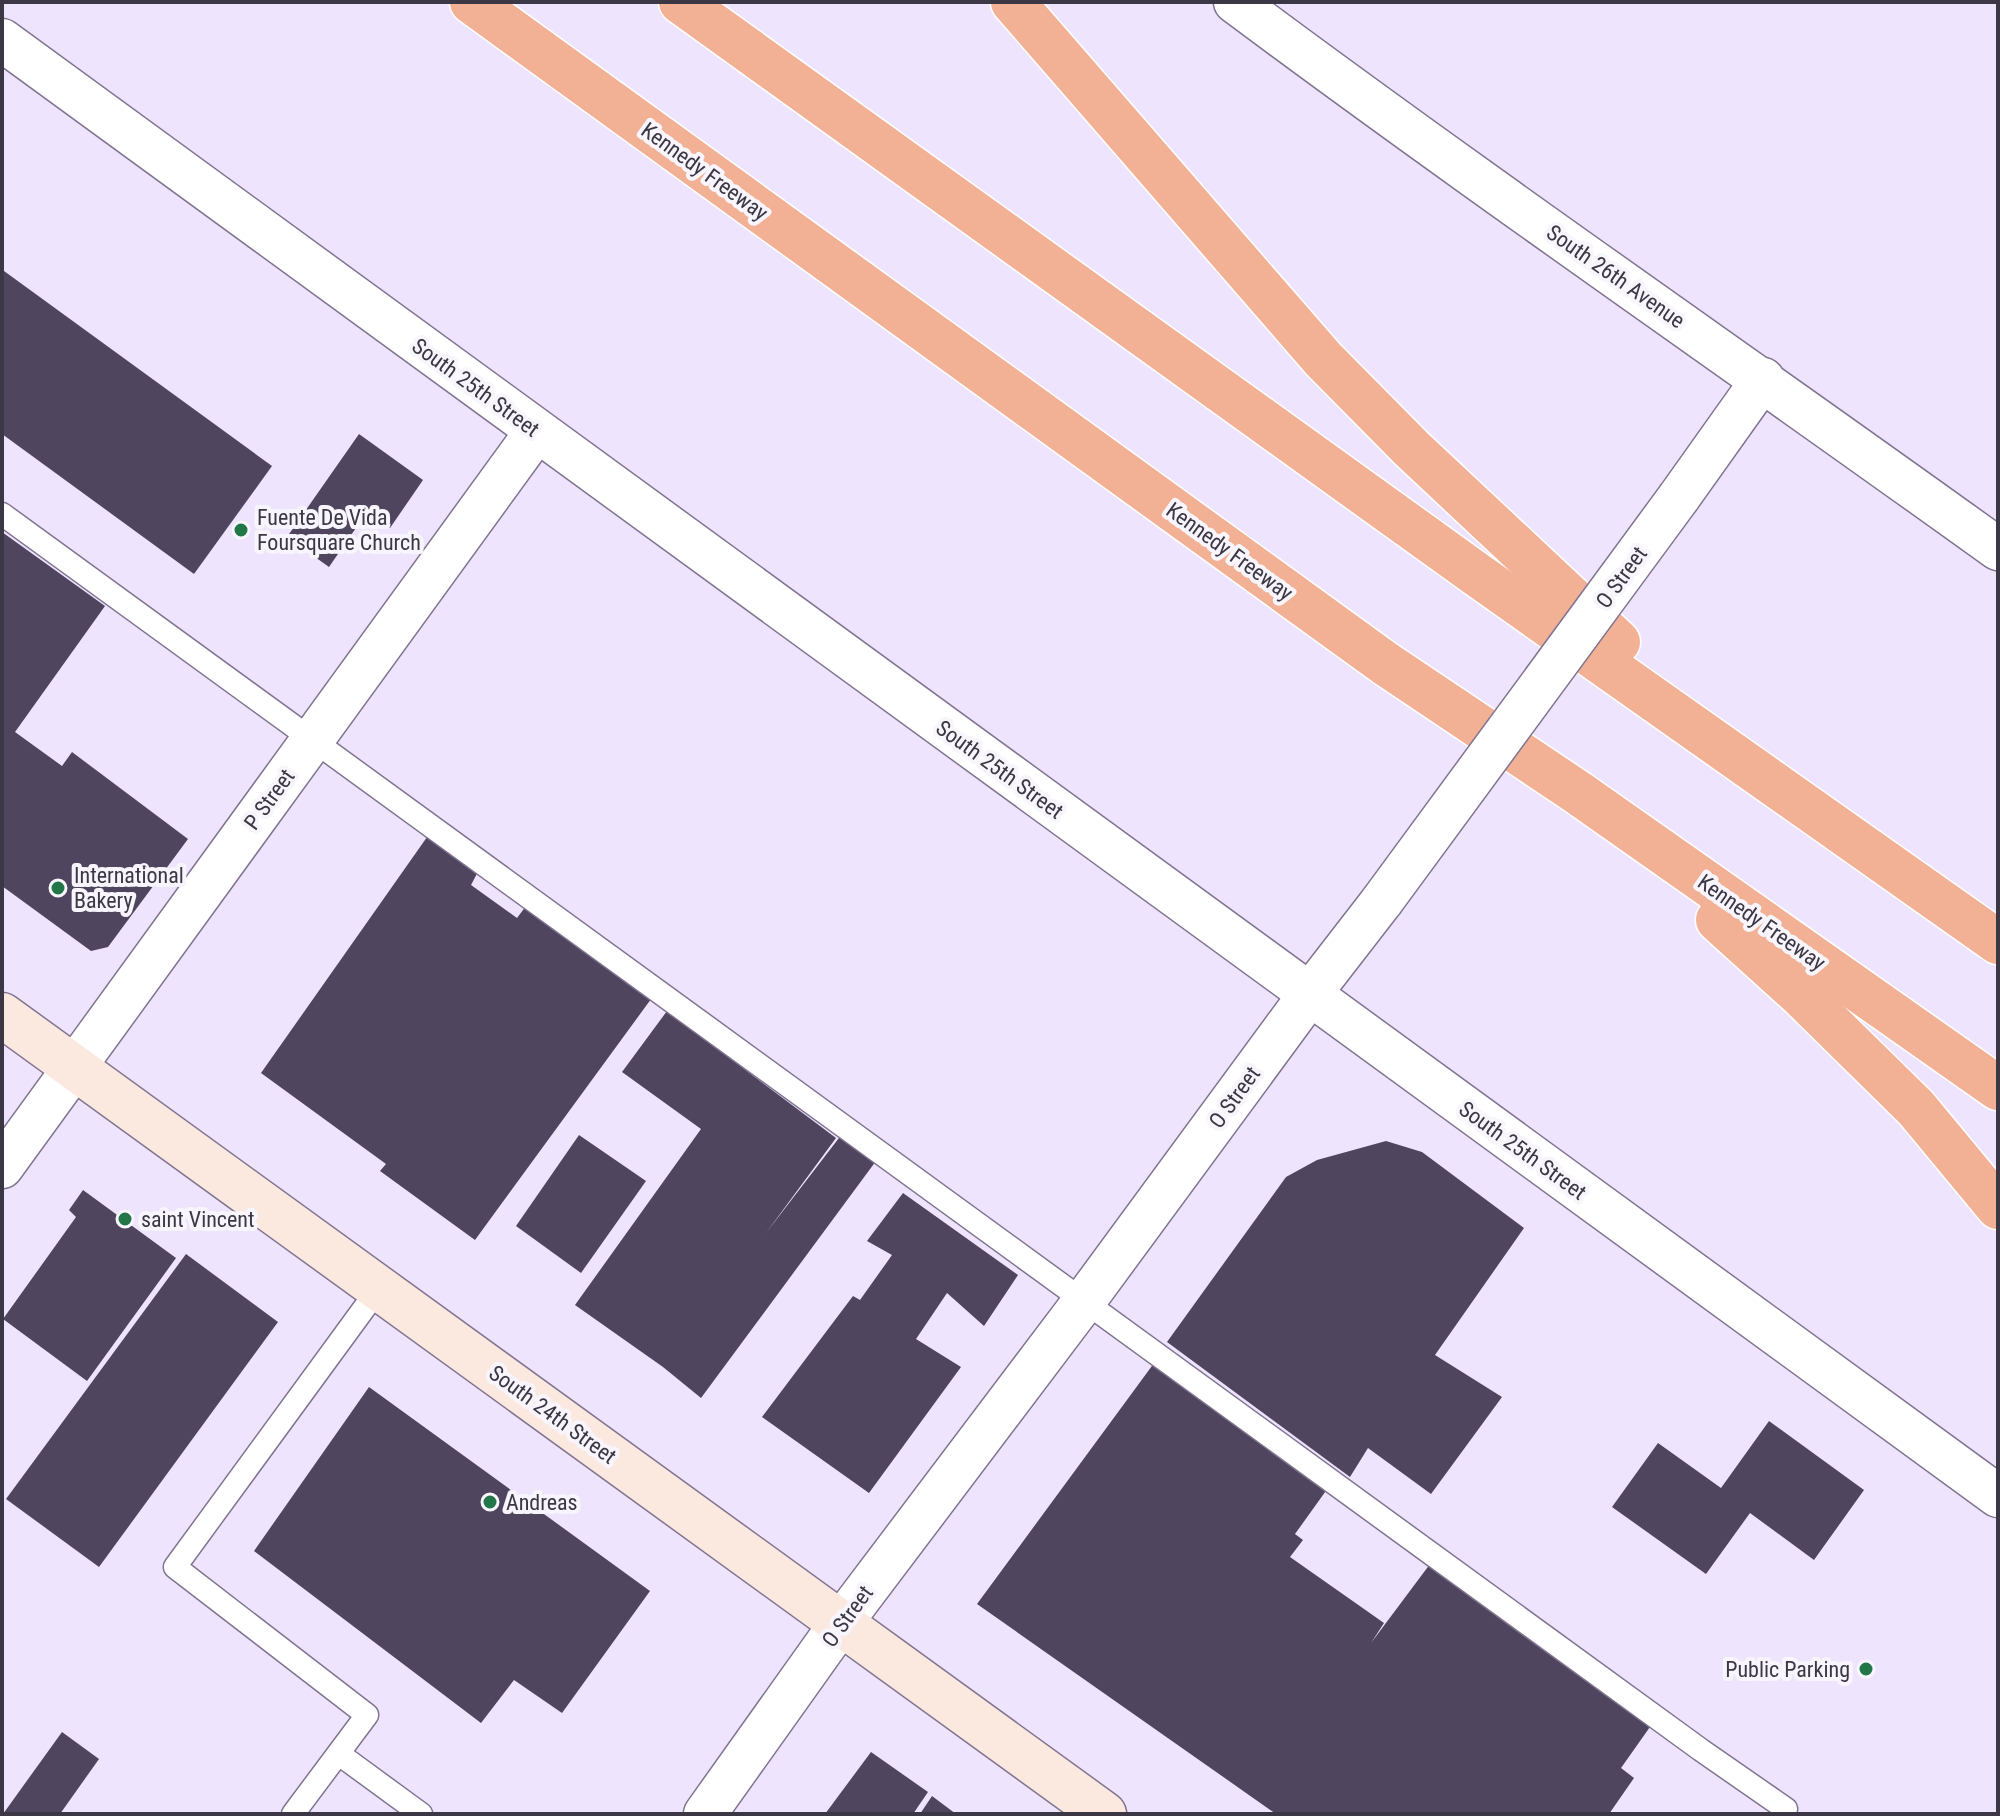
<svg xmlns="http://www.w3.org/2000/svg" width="2000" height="1816" viewBox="0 0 2000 1816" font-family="'Roboto Condensed',sans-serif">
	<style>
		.building { fill: #50455f }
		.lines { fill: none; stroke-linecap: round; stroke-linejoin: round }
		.lane-casing { stroke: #807491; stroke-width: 25 }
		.street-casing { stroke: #807491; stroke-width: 45 }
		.secondary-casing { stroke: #807491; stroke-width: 47 }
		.highway-casing { stroke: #fff; stroke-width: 47 }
		.lane { stroke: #fff; stroke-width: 22 }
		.street { stroke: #fff; stroke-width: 42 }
		.secondary { stroke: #fbe8df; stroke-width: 44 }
		.highway { stroke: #f2b195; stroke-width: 44 }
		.street-bridge-casing { stroke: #807491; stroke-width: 45; stroke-linecap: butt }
		.street-bridge { stroke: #fff; stroke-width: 42 }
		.poi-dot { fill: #227648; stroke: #f8f6fc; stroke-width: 3 }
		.labels { text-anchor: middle; stroke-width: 8; stroke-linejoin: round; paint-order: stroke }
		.street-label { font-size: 22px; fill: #3c3744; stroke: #f8f6fc }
		.poi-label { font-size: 22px; fill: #3c3744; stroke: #f8f6fc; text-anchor: start }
	</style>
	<rect width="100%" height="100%" fill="#efe4fe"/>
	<!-- building -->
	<g class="building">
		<path d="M4 271 272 466 194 574 2 434V274Z"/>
		<path d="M359 434 423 480 390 528 367 512 329 567 287 537Z"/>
		<path d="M2 532 105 606 15 732 62 766 72 752 188 839 108 947 91 951 2 886Z"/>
		<path d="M432 830 481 866 471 885 517 918 529 902 654 995 475 1240 380 1171 386 1164 261 1073Z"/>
		<path d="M667 1011 836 1138 766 1233 842 1134 876 1161 701 1398 663 1367 575 1305 701 1129 622 1072Z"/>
		<path d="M579 1135 646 1181 581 1273 516 1226Z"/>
		<path d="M1386 1141 1422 1152 1524 1228 1435 1355 1502 1397 1431 1494 1368 1448 1350 1477 1167 1342 1286 1177 1317 1160Z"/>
		<path d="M83 1190 176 1258 87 1381 3 1319 76 1217 69 1210Z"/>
		<path d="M903 1193 1018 1275 984 1326 947 1293 916 1339 961 1367 869 1493 762 1417 853 1296 860 1300 892 1255 867 1241Z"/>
		<path d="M186 1254 278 1322 99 1567 6 1499Z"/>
		<path d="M1160 1355 1333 1481 1295 1534 1303 1540 1290 1557 1384 1623 1371 1643 1436 1556 1657 1717 1621 1768 1634 1778 1609 1814H1276L977 1604Z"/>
		<path d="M369 1387 650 1591 562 1713 514 1680 481 1723 254 1551Z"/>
		<path d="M1769 1421 1864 1490 1814 1560 1750 1513 1706 1574 1612 1507 1658 1443 1721 1488Z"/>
		<path d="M62 1732 99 1759 60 1814H3Z"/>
		<path d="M871 1752 928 1792 913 1814H825Z"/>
		<path d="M932 1796 956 1814H920Z"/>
	</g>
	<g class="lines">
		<!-- lane casing -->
		<g class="lane-casing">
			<g id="lane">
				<path d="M2 514 1701 1750 1786 1809"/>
				<path d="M339 1754 421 1814"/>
				<path d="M293 1814 367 1715 175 1567 379 1288"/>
			</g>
		</g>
		<!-- street casing -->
		<g class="street-casing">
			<g id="street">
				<path d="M1235 2C1486 189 1744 366 1998 549"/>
				<path d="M2 40 1998 1496"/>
				<path d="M1679 497 1763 379"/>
				<path d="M2 1167 536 432"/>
				<path d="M705 1814 841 1623 1085 1300 1310 994 1382 901"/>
			</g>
		</g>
		<!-- secondary casing -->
		<g class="secondary-casing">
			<path id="secondary" d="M2 1015 1104 1814"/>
		</g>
		<!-- highway casing -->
		<g class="highway-casing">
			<g id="highway">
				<path d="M472 2 1386 664 1577 792 1998 1088"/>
				<path d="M681 2 1479 576 1998 942"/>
				<path d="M1013 2 1323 359 1412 449 1618 642"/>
				<path d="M1718 920 1801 995 1916 1108 1998 1207"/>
			</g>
		</g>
		<!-- lane -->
		<use href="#lane" class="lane"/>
		<!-- street -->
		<use href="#street" class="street"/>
		<!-- secondary -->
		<use href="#secondary" class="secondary"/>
		<!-- highway -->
		<use href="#highway" class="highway"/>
		<!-- street-bridge casing -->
		<g class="street-bridge-casing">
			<path id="street-bridge" d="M1382 901 1679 497"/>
		</g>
		<!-- street-bridge -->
		<use href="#street-bridge" class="street-bridge"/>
	</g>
	<!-- markers -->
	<g class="poi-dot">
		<circle cx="241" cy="530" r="8"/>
		<circle cx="58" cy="888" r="8"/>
		<circle cx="125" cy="1219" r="8"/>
		<circle cx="490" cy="1502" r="8"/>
		<circle cx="1866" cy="1669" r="8"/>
	</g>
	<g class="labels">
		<!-- street labels -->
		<g class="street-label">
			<text transform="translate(705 171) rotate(36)" y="8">Kennedy Freeway</text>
			<text transform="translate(1616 276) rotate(35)" y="8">South 26th Avenue</text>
			<text transform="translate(476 387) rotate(36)" y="8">South 25th Street</text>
			<text transform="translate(1230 551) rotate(36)" y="8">Kennedy Freeway</text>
			<text transform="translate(1621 577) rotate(-54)" y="8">O Street</text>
			<text transform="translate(1000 769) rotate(36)" y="8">South 25th Street</text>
			<text transform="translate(269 799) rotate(-54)" y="8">P Street</text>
			<text transform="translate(1762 922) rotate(35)" y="8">Kennedy Freeway</text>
			<text transform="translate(1234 1097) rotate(-54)" y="8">O Street</text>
			<text transform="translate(1523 1150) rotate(36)" y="8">South 25th Street</text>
			<text transform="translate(553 1414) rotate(36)" y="8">South 24th Street</text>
			<text transform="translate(847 1616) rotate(-54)" y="8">O Street</text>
		</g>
		<!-- poi labels -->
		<g class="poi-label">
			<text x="257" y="525">Fuente De Vida<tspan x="257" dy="25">Foursquare Church</tspan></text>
			<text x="74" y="883">International<tspan x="74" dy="25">Bakery</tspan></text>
			<text x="141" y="1227">saint Vincent</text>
			<text x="506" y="1510">Andreas</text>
			<text x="1850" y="1677" text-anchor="end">Public Parking</text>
		</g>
	</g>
	<!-- border -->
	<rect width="2000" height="1816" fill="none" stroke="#3c3744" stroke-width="8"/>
</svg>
